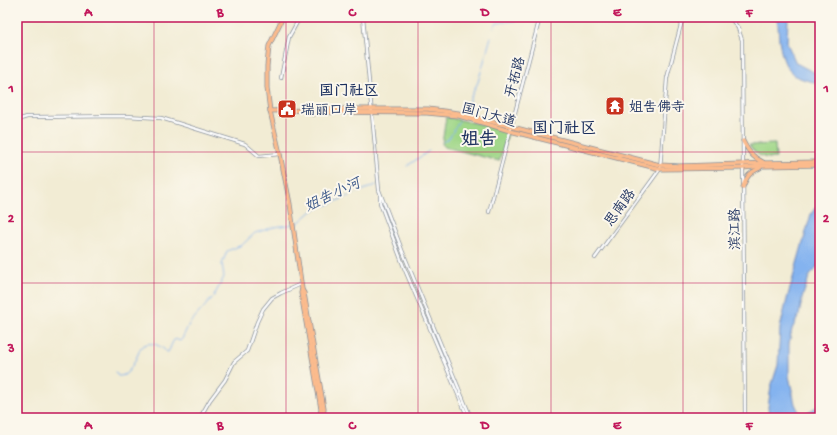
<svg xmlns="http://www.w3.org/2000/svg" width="837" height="435" viewBox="0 0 837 435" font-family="'Gochi Hand','LXGW WenKai TC',sans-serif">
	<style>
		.green { fill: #a1d789; stroke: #5e8374 }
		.water { fill: #84b3ef; stroke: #5071a6 }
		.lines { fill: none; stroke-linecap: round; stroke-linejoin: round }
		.stream { stroke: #84b3ef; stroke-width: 1 }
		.tertiary-casing { stroke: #868e99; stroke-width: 4 }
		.trunk-casing { stroke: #868e99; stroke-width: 5 }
		.tertiary { stroke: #fff; stroke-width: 2.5 }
		.trunk { stroke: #fbbb8d; stroke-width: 3.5 }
		.grid { fill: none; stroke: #c2185b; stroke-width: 1; stroke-opacity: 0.55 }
		.labels { text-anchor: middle; stroke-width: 4; stroke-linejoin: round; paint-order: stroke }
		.street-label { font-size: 14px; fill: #1b2f5e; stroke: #fbf7ec }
		.poi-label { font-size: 14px; fill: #1b2f5e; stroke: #fbf7ec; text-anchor: start }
		.neighbourhood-label { font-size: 15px; font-weight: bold; fill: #1b2f5e; stroke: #fbf7ec }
		.water-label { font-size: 15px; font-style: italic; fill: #3a578a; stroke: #fbf7ec }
		.quarter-label { font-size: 16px; font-weight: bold; fill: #1b2f5e; stroke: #fbf7ec }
		.district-label { font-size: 18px; font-weight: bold; fill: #1b2f5e; stroke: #fbf7ec }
		.neatline { fill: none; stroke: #c2185b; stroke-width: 1.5 }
		.grid-label { font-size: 13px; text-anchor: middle; font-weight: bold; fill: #c2185b }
	</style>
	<rect width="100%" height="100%" fill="#fbf7ec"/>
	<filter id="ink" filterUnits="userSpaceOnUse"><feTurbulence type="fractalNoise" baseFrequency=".025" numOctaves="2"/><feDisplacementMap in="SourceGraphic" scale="8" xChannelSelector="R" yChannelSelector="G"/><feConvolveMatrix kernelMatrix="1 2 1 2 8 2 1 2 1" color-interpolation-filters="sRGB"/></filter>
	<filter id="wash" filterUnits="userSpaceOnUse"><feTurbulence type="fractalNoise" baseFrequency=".012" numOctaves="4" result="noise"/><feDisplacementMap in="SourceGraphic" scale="16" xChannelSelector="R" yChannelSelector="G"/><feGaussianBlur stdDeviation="0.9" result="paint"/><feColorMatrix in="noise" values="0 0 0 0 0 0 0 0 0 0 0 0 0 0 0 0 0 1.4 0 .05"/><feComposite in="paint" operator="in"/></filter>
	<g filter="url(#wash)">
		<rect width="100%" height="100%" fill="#f2ecd4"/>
		<!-- green -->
		<g class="green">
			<path d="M446 117 504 129 508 134 499 161 445 147 442 144Z"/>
			<path d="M775 144 776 158C763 159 756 155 749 145Z"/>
		</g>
		<!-- water -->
		<g class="water">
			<path d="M778 17H788L787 43 796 63 813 72H820V83C812 82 799 79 793 74 779 63 778 33 778 17Z"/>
			<path d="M820 201V259L817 267 809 277 803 295 799 315 792 329 789 344V376L795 404 801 416 820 405V415L813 418H769L768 407 771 387 778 365 780 328 787 299 811 214Z"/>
		</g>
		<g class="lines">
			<!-- stream -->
			<g class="stream">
				<path d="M494 27 495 25 497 23 536 18"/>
				<path d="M465 109 478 82 491 37"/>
				<path d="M443 142 450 137 459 121"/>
				<path d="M407 166 429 151"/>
				<path d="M115 372 118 376C120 376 121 376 124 375 131 372 138 354 141 347 150 340 160 345 167 352H168C171 348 171 343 175 339L180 341 182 339 189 324 214 296 224 277 222 264 227 251 242 245 255 233 274 227 295 224 298 223 312 211 376 185"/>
			</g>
		</g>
	</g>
	<g filter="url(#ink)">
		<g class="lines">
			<!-- tertiary casing -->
			<g class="tertiary-casing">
				<g id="tertiary">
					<path d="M363 17 379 190 402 250 471 418"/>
					<path d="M730 17 738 28 742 40 745 418"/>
					<path d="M281 78 289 37 300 17"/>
					<path d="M17 120 27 117H33L126 116 161 118 245 144 259 156 280 154"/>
					<path d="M380 196V203L405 270 468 418"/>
					<path d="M489 212 540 17"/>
					<path d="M595 258 660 169 667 78 683 17"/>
					<path d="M197 418 202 414 210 400 225 380 234 362 247 351 257 322 263 309 272 298 281 293 301 284"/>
				</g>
			</g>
			<!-- trunk casing -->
			<g class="trunk-casing">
				<g id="trunk">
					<path d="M283 17 269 46 267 66V88L270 111 280 154 290 204 302 289 301 293 320 403 321 409 320 418"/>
					<path d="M313 106 321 109H428L458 113 660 165 679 166 743 164 764 163 820 162"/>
					<circle cx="313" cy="110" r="4"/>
					<path d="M270 111 309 110"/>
					<path d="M313 114 321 112 427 113 459 116 510 131 660 169 743 168 763 166 820 165"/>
					<path d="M743 141C748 151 753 158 763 162"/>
					<path d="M743 187C747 176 749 173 760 168"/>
					<path d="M302 290 304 293 323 403 324 409 323 418"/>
				</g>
			</g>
			<!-- tertiary -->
			<use href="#tertiary" class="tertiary"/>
			<!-- trunk -->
			<use href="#trunk" class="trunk"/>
		</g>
	</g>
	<!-- grid -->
	<path class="grid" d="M154 17V418M286 17V418M418 17V418M551 17V418M683 17V418M17 152H820M17 283H820"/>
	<!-- icons -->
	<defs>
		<g id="temple-square" transform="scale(1)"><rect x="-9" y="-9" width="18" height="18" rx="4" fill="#c8321e" stroke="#fbf7ec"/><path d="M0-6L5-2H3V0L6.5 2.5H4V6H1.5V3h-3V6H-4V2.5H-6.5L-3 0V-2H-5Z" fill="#fff"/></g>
		<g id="civic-square" transform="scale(1)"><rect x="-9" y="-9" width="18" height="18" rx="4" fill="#c8321e" stroke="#fbf7ec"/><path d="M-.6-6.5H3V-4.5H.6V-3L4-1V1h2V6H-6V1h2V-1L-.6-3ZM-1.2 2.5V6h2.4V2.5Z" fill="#fff"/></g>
	</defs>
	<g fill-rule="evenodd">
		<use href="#temple-square" x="615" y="106"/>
		<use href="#civic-square" x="287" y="109"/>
	</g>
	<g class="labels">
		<!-- street labels -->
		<g class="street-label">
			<text transform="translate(514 77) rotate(-75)" y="5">开拓路</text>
			<text transform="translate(489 114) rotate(15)" y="5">国门大道</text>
			<text transform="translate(619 207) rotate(-54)" y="5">思南路</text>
			<text transform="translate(734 229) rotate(-91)" y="5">滨江路</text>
		</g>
		<!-- poi labels -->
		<g class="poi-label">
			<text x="629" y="111">姐告佛寺</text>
			<text x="301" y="114">瑞丽口岸</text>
		</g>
		<!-- neighbourhood labels -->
		<g class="neighbourhood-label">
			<text x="349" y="95">国门社区</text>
		</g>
		<!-- water labels -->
		<g class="water-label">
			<text transform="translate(332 194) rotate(-25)" y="5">姐告小河</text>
		</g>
		<!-- quarter labels -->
		<g class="quarter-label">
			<text x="564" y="133">国门社区</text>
		</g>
		<!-- district labels -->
		<g class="district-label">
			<text x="479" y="144">姐告</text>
		</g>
	</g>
	<!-- margin -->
	<rect width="837" height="435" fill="none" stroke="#fbf7ec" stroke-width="44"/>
	<rect x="22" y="22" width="793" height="391" class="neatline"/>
	<g class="grid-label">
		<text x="88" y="16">A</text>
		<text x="220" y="16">B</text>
		<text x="352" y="16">C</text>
		<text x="485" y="16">D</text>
		<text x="617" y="16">E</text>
		<text x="749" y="16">F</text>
		<text x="11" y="92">1</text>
		<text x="826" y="92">1</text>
		<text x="11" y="222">2</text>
		<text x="826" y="222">2</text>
		<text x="11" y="352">3</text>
		<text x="826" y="352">3</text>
		<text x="88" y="429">A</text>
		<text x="220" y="429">B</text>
		<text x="352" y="429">C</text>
		<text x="485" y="429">D</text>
		<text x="617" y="429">E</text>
		<text x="749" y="429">F</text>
	</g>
</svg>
